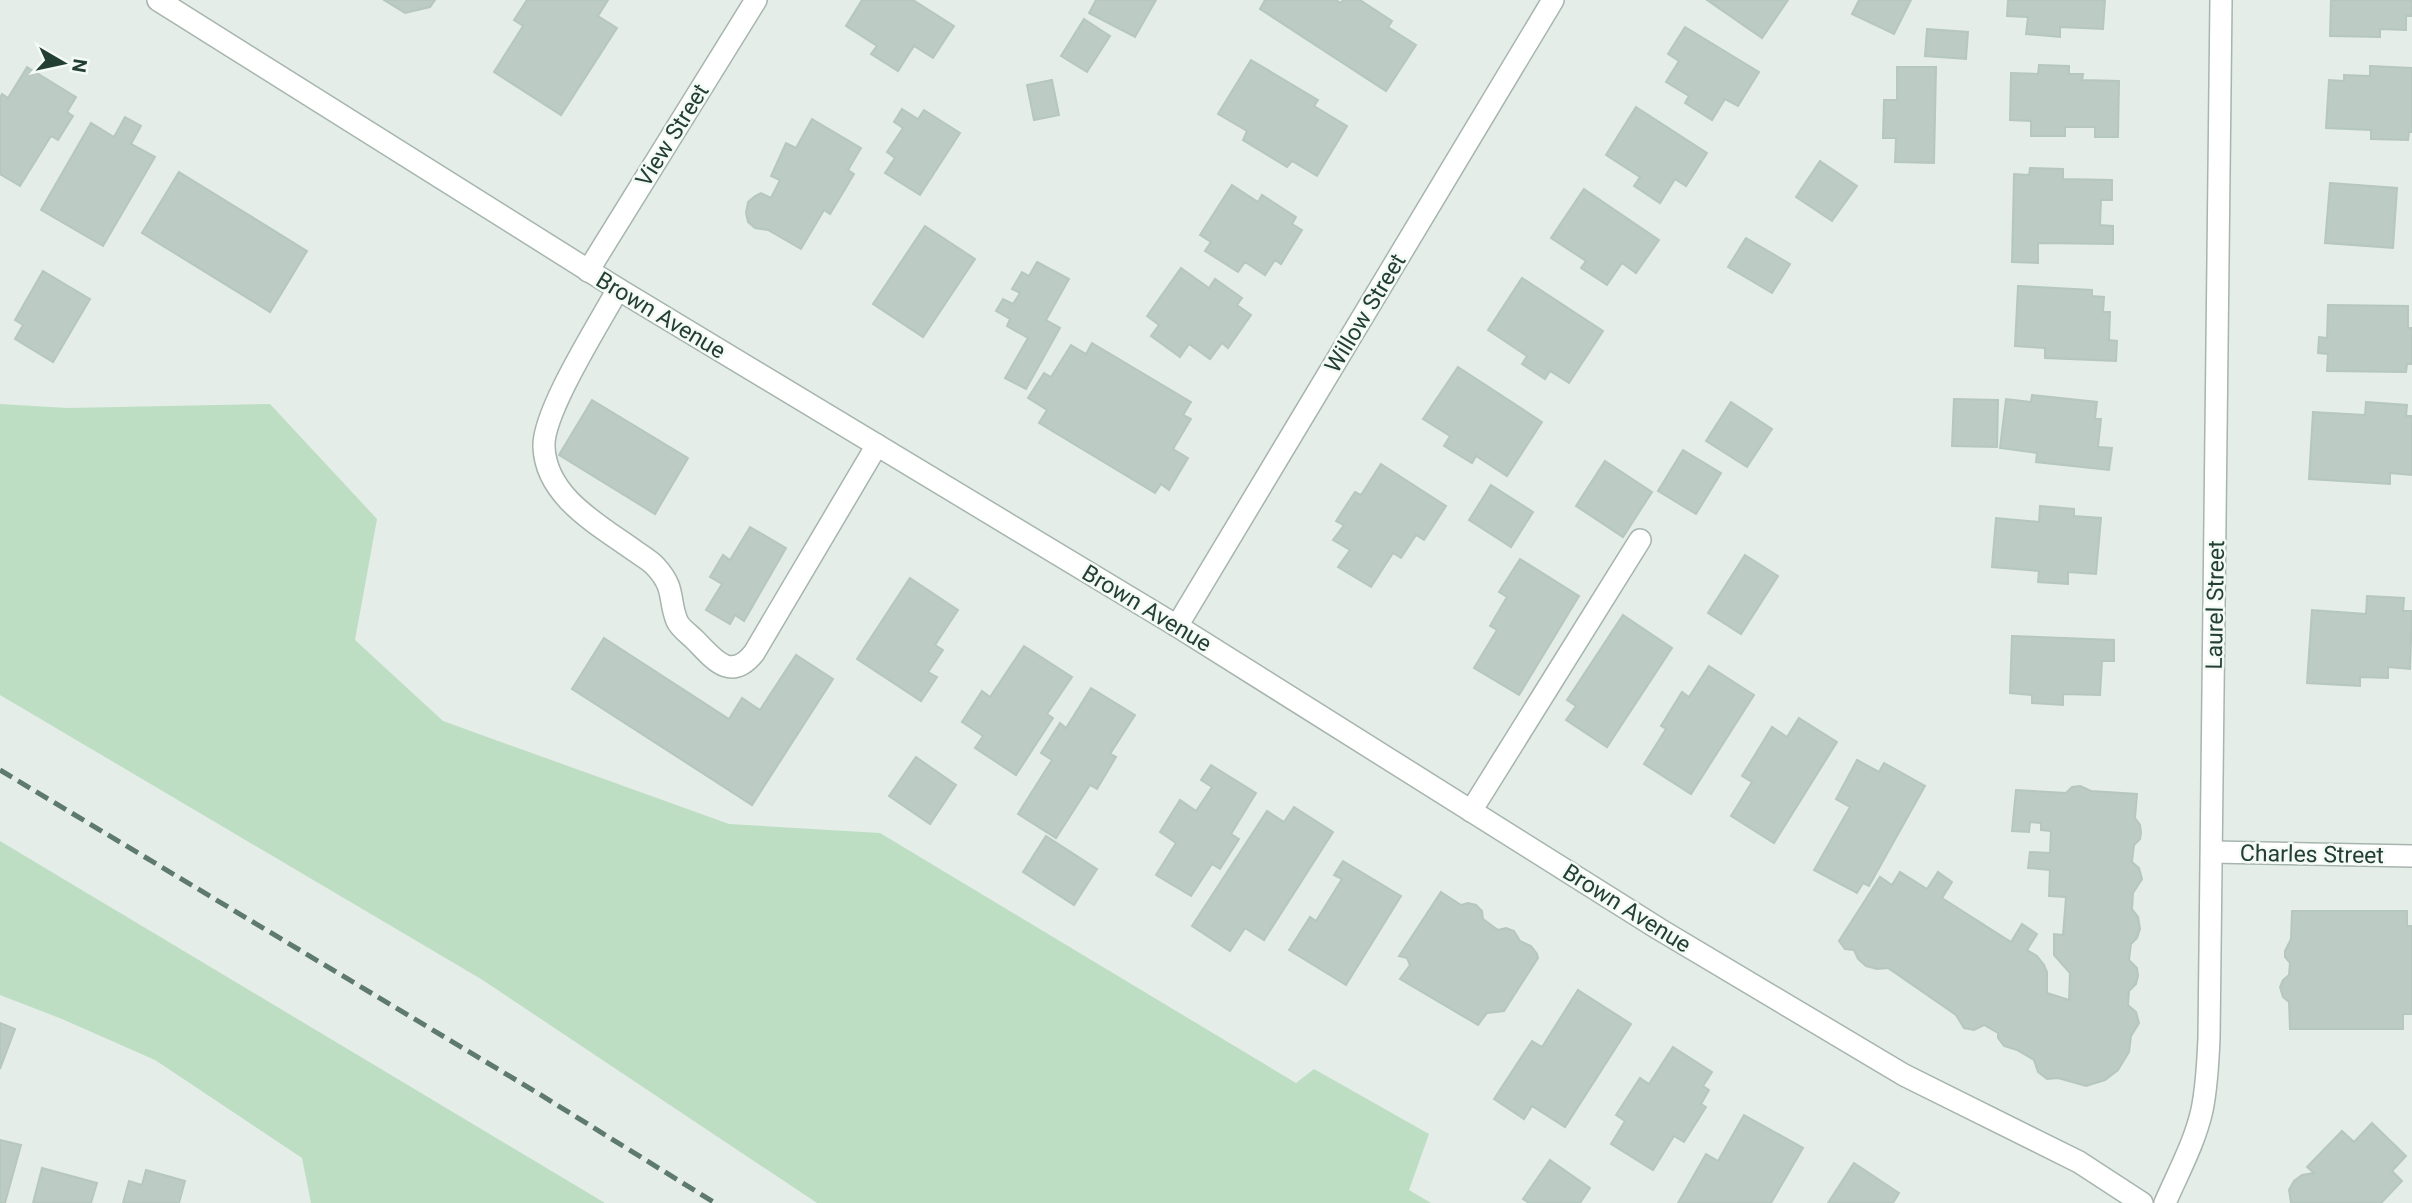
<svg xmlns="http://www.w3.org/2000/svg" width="2412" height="1203" viewBox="0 0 2412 1203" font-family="Roboto,sans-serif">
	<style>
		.green { fill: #bddec2 }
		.building { fill: #bccbc3; stroke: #b6c7be; stroke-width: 2 }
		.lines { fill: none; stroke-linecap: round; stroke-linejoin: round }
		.minor-casing { stroke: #a6b5ae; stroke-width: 24 }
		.minor { stroke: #fff; stroke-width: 21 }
		.rail { stroke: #5e7a6f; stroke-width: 5; stroke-dasharray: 14 7; stroke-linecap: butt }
		.labels { text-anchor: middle; stroke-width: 5; stroke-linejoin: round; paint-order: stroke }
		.street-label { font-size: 23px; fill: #233f34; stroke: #f4faf6 }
	</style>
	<rect width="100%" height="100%" fill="#e4ede8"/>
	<!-- green -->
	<g class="green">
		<path d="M0 404 67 408 270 404 377 519 355 640 443 721 729 824 880 833 1296 1083 1314 1069 1429 1134 1409 1190 1431 1203H817L481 979 0 695Z"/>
		<path d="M0 841 605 1203H311L302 1158 155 1060 62 1019 0 995Z"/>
	</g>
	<!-- building -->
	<g class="building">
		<path d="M384 0H435L430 7 405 13Z"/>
		<path d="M527 0H608L598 16 617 28 561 115 494 72 523 26 514 20Z"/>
		<path d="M862 0H913L954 26 933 58 914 46 898 71 871 54 877 46 846 26Z"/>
		<path d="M1096 0H1156L1135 37 1089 13Z"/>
		<path d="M1265 0H1336L1341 3 1343 0H1360L1392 21 1388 27 1416 45 1386 91 1260 9Z"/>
		<path d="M1707 0H1788L1762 38Z"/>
		<path d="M1859 0H1911L1894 34 1852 14Z"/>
		<path d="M2008 0H2105L2103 29 2060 27V37L2026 34 2028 17 2007 16Z"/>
		<path d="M2331 0H2412V16H2406V30L2380 29V37L2330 36Z"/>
		<path d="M1084 19 1110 36 1087 72 1061 56Z"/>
		<path d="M1685 27 1759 72 1738 106 1725 99 1712 120 1685 103 1689 96 1666 82 1679 61 1668 54Z"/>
		<path d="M1927 29 1968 32 1966 59 1925 56Z"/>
		<path d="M1251 60 1318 100 1314 106 1347 126 1317 176 1292 161 1287 167 1243 140 1247 131 1218 114Z"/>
		<path d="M2039 65 2069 66V74H2083L2082 80 2119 81 2118 137H2095V127H2065V136H2031V121L2010 120 2011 73 2038 74Z"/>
		<path d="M2370 66 2412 68V132H2409L2408 140 2371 139V130L2326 128 2329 80 2344 81V75L2370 76Z"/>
		<path d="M27 67 76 97 67 112 73 116 58 140 51 136 20 186 0 174V98L2 94 8 98Z"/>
		<path d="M1897 67H1936L1934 163 1895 162 1896 138H1883L1884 100H1897Z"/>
		<path d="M1052 80 1059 115 1034 120 1027 85Z"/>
		<path d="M1636 107 1707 153 1686 186 1675 179 1660 203 1634 186 1640 177 1606 155Z"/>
		<path d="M902 109 918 119 924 110 960 133 920 195 885 173 895 158 887 152 903 128 894 122Z"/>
		<path d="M125 117 141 126 131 144 155 157 103 246 41 210 91 123 114 137Z"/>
		<path d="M812 119 861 148 848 170 854 174 830 214 824 210 801 249 768 230 755 228 748 222 746 213 748 202 755 196 761 193 771 198 780 180 771 176 786 143 796 148Z"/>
		<path d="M1820 161 1857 186 1832 221 1796 197Z"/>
		<path d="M2030 168 2063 169V179L2112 180V200H2101L2100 225 2113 226V244L2038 243V263L2012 262 2014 174 2029 175Z"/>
		<path d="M179 172 307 251 270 312 142 233Z"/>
		<path d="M2330 183 2397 188 2393 248 2325 243Z"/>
		<path d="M1232 185 1258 202 1262 195 1296 217 1292 224 1302 230 1281 264 1275 260 1265 275 1245 262 1238 272 1205 251 1211 242 1200 235Z"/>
		<path d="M1584 189 1659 240 1636 273 1622 263 1607 285 1581 268 1586 261 1551 238Z"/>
		<path d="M925 226 975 259 923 337 873 304Z"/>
		<path d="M1746 238 1790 264 1772 293 1728 267Z"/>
		<path d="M1037 262 1069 279 1046 320 1060 328 1026 389 1005 378 1028 338 1007 326 1010 319 996 311 1003 299 1013 304 1020 293 1012 289 1022 272 1029 276Z"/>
		<path d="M1181 268 1209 288 1215 279 1242 298 1237 305 1251 315 1228 348 1222 343 1210 359 1189 344 1180 357 1151 336 1159 325 1147 316Z"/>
		<path d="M43 271 90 299 53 362 15 339 23 325 15 320Z"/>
		<path d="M1522 278 1603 331 1569 383 1550 371 1545 379 1522 364 1527 356 1488 330Z"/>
		<path d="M2018 286 2092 290V296L2104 297 2103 312H2110L2109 340 2117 341 2116 361 2045 358V348L2015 346Z"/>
		<path d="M2328 305 2408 306V328H2412V364H2407L2406 372 2327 371 2328 354 2318 353 2319 337 2327 338Z"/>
		<path d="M1092 343 1191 402 1183 415 1191 419 1173 449 1188 458 1169 490 1161 484 1155 493 1039 423 1047 410 1028 398 1044 373 1051 377 1071 345 1086 354Z"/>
		<path d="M1458 367 1542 422 1507 476 1476 456 1472 463 1444 446 1450 436 1423 419Z"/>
		<path d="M2032 395 2097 402 2095 419H2101L2098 447 2112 448 2109 470 2036 462 2037 453 2000 448 2006 399 2031 402Z"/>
		<path d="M1954 399 1998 400 1997 447 1952 446Z"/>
		<path d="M592 400 688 458 655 514 559 455Z"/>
		<path d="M1731 402 1772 429 1747 467 1706 441Z"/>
		<path d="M2366 402 2407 405 2406 416H2412V475L2390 473V484L2309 479 2313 412 2365 415Z"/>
		<path d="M1683 450 1721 473 1696 514 1658 491Z"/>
		<path d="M1605 461 1652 492 1623 537 1576 506Z"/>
		<path d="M1381 464 1446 506 1424 540 1416 535 1401 558 1393 553 1371 587 1338 567 1350 550 1333 540 1344 525 1336 521 1355 492 1361 495Z"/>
		<path d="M1491 485 1533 512 1511 547 1469 520Z"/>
		<path d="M2040 506 2074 509V516L2101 518 2096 574 2068 572V584L2038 582 2039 571 1992 567 1996 518 2039 522Z"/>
		<path d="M750 527 786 548 744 621 735 615 730 624 706 610 722 584 710 577 723 555 730 560Z"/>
		<path d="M1745 555 1778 576 1741 634 1708 613Z"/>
		<path d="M1520 559 1579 596 1519 695 1474 668 1497 630 1490 626 1507 597 1499 592Z"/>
		<path d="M910 578 958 610 935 645 943 650 928 672 937 677 921 701 857 659Z"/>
		<path d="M2367 596 2404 598 2403 611H2412L2410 669 2388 667V678L2360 677V686L2307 683 2312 610 2366 614Z"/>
		<path d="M1623 615 1672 648 1607 747 1566 720 1576 706 1567 700Z"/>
		<path d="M2012 636 2114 640V661H2102L2100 695 2063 694V705L2032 703V695L2010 693Z"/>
		<path d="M604 638 729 719 742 698 760 710 796 655 833 679 752 805 572 689Z"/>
		<path d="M1024 646 1072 677 1047 714 1053 718 1016 775 975 748 983 736 962 722 982 691 990 697Z"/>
		<path d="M1709 666 1754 695 1691 794 1644 764 1666 729 1661 726 1682 692 1689 697Z"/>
		<path d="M1091 688 1135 715 1110 754 1116 757 1097 789 1090 785 1056 838 1018 814 1052 760 1041 753 1060 723 1066 728Z"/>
		<path d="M1799 718 1837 742 1774 843 1731 816 1752 782 1742 776 1772 727 1787 737Z"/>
		<path d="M916 757 956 785 930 824 889 796Z"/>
		<path d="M1857 760 1879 772 1884 763 1925 786 1869 886 1863 883 1857 893 1814 870 1850 807 1836 799Z"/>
		<path d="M1211 765 1256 793 1231 834 1239 839 1220 869 1212 864 1191 896 1156 875 1176 843 1160 832 1180 800 1196 811 1212 787 1201 780Z"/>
		<path d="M2080 786 2091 791 2137 794 2135 818 2140 825 2141 833 2140 839 2134 845 2132 862 2139 868 2142 879 2133 893 2132 909 2138 917 2140 929 2137 938 2131 944 2129 960 2137 968 2138 976 2136 984 2129 991 2128 1005 2136 1012 2139 1023 2131 1036 2129 1052 2118 1070 2105 1080 2086 1086 2058 1078 2047 1079 2038 1072 2034 1060 2017 1050 2004 1046 1998 1038V1033L1984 1025 1974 1030 1964 1028 1956 1015 1888 968 1877 969 1866 966 1858 959 1854 950 1845 949 1839 941 1880 877 1892 885 1900 872 1927 889 1938 872 1952 882 1942 898 2011 942 2022 924 2037 934 2027 950 2037 956 2044 965 2047 972V993L2069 1000 2070 973 2054 955V934L2063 935 2066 897 2049 896 2050 870 2028 868 2030 852 2050 853 2051 831 2041 830V823L2030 822 2029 832 2012 831 2016 790 2066 793 2072 787Z"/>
		<path d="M1294 807 1333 832 1264 940 1245 928 1230 951 1192 926 1267 811 1284 822Z"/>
		<path d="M1046 836 1097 869 1074 905 1023 872Z"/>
		<path d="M1343 861 1401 896 1346 985 1289 950 1310 917 1316 921 1342 879 1334 875Z"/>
		<path d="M1441 892 1461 905 1468 903 1476 905 1482 911 1483 919 1498 930 1506 928 1514 931 1520 941 1531 946 1537 954 1538 958 1504 1011 1487 1013 1478 1025 1400 979 1410 965 1407 958 1399 956Z"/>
		<path d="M2292 911H2407V926H2412V1014H2403V1029H2290L2289 1002 2283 997 2280 987 2283 980 2289 975 2290 963 2285 957V951L2291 939Z"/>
		<path d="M1578 990 1631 1024 1565 1127 1532 1106 1524 1119 1494 1099 1532 1041 1542 1047Z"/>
		<path d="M0 1023 15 1029 0 1069Z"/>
		<path d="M1673 1047 1712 1072 1703 1086 1709 1090 1701 1104 1706 1107 1684 1142 1674 1136 1653 1170 1611 1144 1625 1121 1616 1115 1640 1078 1649 1084Z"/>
		<path d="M1744 1115 1803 1148 1771 1203H1678L1706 1154 1718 1161Z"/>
		<path d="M2372 1123 2406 1156 2392 1171 2402 1181 2381 1203H2291L2289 1190 2294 1181 2302 1175 2314 1173 2307 1167 2342 1131 2354 1142Z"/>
		<path d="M0 1140 21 1145 5 1203H0Z"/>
		<path d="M1550 1160 1590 1188 1580 1203H1529L1523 1199Z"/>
		<path d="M1854 1163 1899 1193 1893 1203H1828Z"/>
		<path d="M42 1168 97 1183 91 1203H33Z"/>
		<path d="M146 1170 185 1181 179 1203H123L129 1181 142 1185Z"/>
	</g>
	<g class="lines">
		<!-- minor casing -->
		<g class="minor-casing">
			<g id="minor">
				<path d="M158 0 618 289 1177 626 1659 929 1904 1075 2079 1162 2142 1203"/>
				<path d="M588 271 756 0"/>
				<path d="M618 289C600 322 542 413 544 447 546 497 599 525 635 551 642 556 651 561 656 567 676 589 668 599 677 621 680 628 689 634 695 640 713 658 730 683 754 653L877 445"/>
				<path d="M1177 626 1553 0"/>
				<path d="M1471 811 1640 540"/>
				<path d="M2213 852 2412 856"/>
				<path d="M2165 1203C2178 1173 2195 1142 2202 1110 2207 1086 2208 1062 2209 1038L2221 0"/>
			</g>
		</g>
		<!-- minor -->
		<use href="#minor" class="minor"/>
		<!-- rail -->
		<path class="rail" d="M0 770 536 1092 715 1203"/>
	</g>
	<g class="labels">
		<!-- street labels -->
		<g class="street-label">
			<text transform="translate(672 135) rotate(-58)" y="8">View Street</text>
			<text transform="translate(1365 313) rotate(-59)" y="8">Willow Street</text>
			<text transform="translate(661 315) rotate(31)" y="8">Brown Avenue</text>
			<text transform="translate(2215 605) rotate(-89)" y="8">Laurel Street</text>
			<text transform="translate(1147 608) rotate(31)" y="8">Brown Avenue</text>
			<text transform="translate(2312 854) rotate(1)" y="8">Charles Street</text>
			<text transform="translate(1627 908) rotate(32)" y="8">Brown Avenue</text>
		</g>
	</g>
	<!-- north arrow -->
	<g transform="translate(63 63) rotate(99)" stroke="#f4faf6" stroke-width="5" paint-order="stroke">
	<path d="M0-5L12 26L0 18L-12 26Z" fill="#233f34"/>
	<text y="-10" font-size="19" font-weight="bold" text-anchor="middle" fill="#233f34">N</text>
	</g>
</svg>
